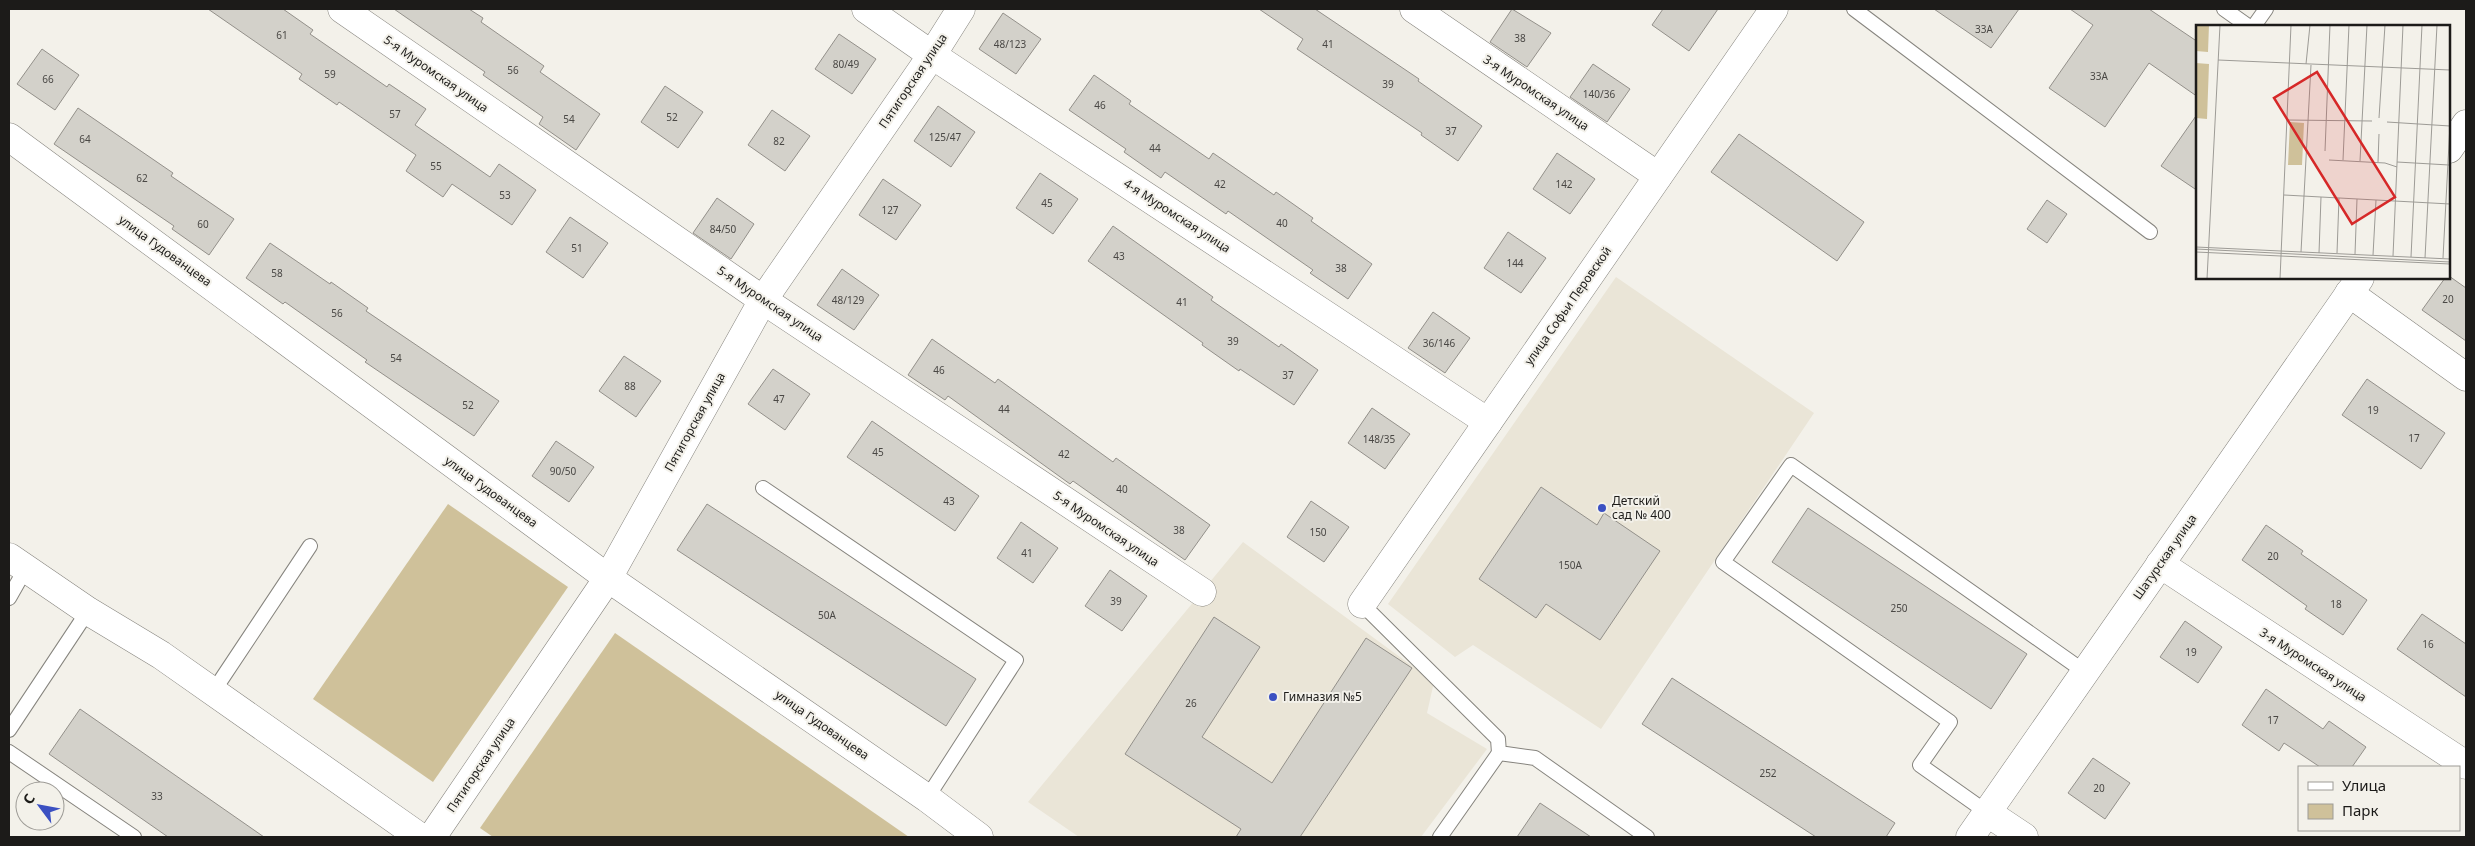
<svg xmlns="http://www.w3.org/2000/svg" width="2475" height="846" viewBox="0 0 2475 846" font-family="'Noto Sans',sans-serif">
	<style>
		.built { fill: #eae5d7 }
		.green { fill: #cfc19a }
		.building { fill: #d3d1ca; stroke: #93908a }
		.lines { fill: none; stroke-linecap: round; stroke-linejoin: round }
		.service-casing { stroke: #86847e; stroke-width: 16 }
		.minor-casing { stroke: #86847e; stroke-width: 29 }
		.tertiary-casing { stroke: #86847e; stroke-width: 29 }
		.service { stroke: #fff; stroke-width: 14 }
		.minor { stroke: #fff; stroke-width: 28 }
		.tertiary { stroke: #fff; stroke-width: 28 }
		.poi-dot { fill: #3b50c2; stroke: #f3f1ea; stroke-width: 2 }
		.labels { text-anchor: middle; stroke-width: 4; stroke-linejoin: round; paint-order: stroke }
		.number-label { font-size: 10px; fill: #4a4845 }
		.street-label { font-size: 12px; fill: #1c1b19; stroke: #f3f1ea }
		.poi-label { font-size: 12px; fill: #1c1b19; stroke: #f3f1ea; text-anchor: start }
		.inset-road { fill: none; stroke: #9d9b96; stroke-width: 1 }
		.view { fill: #d62828; fill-opacity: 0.15; stroke: #d62828; stroke-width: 2.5 }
		.inset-edge { fill: none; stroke: #1c1b19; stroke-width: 2.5 }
	</style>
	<rect width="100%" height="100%" fill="#f3f1ea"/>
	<!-- built -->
	<g class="built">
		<path d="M1616 277 1814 413 1601 729 1473 645 1455 657 1388 604Z"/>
		<path d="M1243 542 1434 682 1427 713 1487 749 1421 837H1079L1028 802Z"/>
	</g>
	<!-- green -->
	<g class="green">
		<path d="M448 504 568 587 433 782 313 699Z"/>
		<path d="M615 633 909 837H493L480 828Z"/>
	</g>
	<!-- building -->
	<g class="building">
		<path d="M208 9H283L313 30 310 34 387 87 389 84 426 109 415 125 490 177 499 164 536 190 512 225 452 184 443 197 406 171 416 155 339 102 337 105 299 79 302 74Z"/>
		<path d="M394 9H469L483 18 481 22 544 66 540 72 600 114 576 150 539 124 543 117 483 75 485 72Z"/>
		<path d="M1259 9H1315L1419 79 1418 81 1482 126 1458 161 1421 135 1422 133 1297 49 1303 39Z"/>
		<path d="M1512 9 1551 33 1527 67 1490 42Z"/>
		<path d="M1663 9H1718L1689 51 1652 25Z"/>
		<path d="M1934 9H2019L1991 48Z"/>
		<path d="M2070 9H2149L2198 42V97L2149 63 2105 127 2049 88 2093 25Z"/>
		<path d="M1003 13 1041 39 1016 74 979 49Z"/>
		<path d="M839 34 876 59 852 94 815 69Z"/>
		<path d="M42 49 79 75 55 110 17 84Z"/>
		<path d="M1593 64 1630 89 1607 122 1570 97Z"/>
		<path d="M1094 75 1131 101 1129 104 1209 159 1213 153 1274 195 1276 192 1313 218 1311 221 1372 264 1348 299 1310 273 1313 270 1228 211 1226 214 1165 172 1161 178 1124 152 1126 149 1069 110Z"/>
		<path d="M665 86 703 112 678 148 641 122Z"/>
		<path d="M938 106 975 132 951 167 914 141Z"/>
		<path d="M78 108 173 173 171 176 234 219 209 255 172 229 174 226 54 144Z"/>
		<path d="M772 110 810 136 785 171 748 145Z"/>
		<path d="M2198 113V191L2161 166Z"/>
		<path d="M1739 134 1864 222 1837 261 1711 172Z"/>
		<path d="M1557 153 1595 179 1570 214 1533 189Z"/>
		<path d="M1040 173 1078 199 1053 234 1016 208Z"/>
		<path d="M883 179 921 205 896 240 859 215Z"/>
		<path d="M717 198 754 224 731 259 693 233Z"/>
		<path d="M2047 200 2067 214 2047 243 2027 229Z"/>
		<path d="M570 217 608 243 583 278 546 252Z"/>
		<path d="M1113 226 1213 297 1211 300 1279 347 1281 344 1318 370 1294 405 1240 369 1239 371 1202 345 1203 343 1088 261Z"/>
		<path d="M1508 232 1546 258 1521 293 1484 268Z"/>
		<path d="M270 243 330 284 331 282 368 308 366 311 499 401 474 436 365 362 367 360 285 302 283 304 246 278Z"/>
		<path d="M842 269 879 295 854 330 817 305Z"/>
		<path d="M2449 276 2466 288V341L2422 310 2445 278Z"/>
		<path d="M1433 312 1470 338 1445 373 1408 348Z"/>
		<path d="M932 339 995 383 998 379 1113 462 1116 458 1210 525 1185 560 1073 481 1070 484 948 396 945 400 908 375Z"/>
		<path d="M624 356 661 381 636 417 599 391Z"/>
		<path d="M773 369 810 394 785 430 748 404Z"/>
		<path d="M2367 379 2445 433 2421 469 2342 415Z"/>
		<path d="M1372 408 1410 434 1385 469 1348 443Z"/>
		<path d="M872 421 979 496 955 531 847 457Z"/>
		<path d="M556 441 594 467 569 502 532 476Z"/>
		<path d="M1541 487 1597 525 1604 513 1660 551 1600 640 1546 604 1536 618 1479 579Z"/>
		<path d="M1311 501 1349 527 1324 562 1287 537Z"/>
		<path d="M707 504 976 679 946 726 677 550Z"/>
		<path d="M1808 508 2027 654 1991 709 1772 562Z"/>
		<path d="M1021 522 1058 548 1033 583 997 558Z"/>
		<path d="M2266 525 2303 551 2301 554 2367 600 2343 635 2305 609 2307 606 2242 560Z"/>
		<path d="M1110 570 1147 596 1122 631 1085 606Z"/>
		<path d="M2422 614 2466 644V697L2397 649Z"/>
		<path d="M1214 617 1260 647 1202 737 1272 783 1366 638 1412 668 1300 837H1236L1241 829 1125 754Z"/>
		<path d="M2185 621 2222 647 2198 683 2160 657Z"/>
		<path d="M1672 678 1895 823 1886 837H1816L1642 724Z"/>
		<path d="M2266 689 2323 729 2329 721 2366 747 2352 767H2320L2284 743 2279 751 2242 725Z"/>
		<path d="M80 709 264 837H168L49 754Z"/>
		<path d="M2093 758 2130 783 2105 819 2068 793Z"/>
		<path d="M1540 803 1591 837H1517Z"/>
	</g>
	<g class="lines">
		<!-- service casing -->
		<g class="service-casing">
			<g id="service">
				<path d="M1854 9 2150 232"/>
				<path d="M2224 9 2248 26"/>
				<path d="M2254 26 2266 9"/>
				<path d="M763 488 1016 660 927 798"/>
				<path d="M9 598 26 568"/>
				<path d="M1362 604 1498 739 1499 753 1535 758 1647 837"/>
				<path d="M213 692 310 546"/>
				<path d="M9 730 88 611"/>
				<path d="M9 752 134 837"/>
				<path d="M1988 813 1920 765 1950 722 1723 562 1791 465 2085 672"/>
				<path d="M1440 837 1499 753"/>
			</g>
		</g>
		<!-- minor casing -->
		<g class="minor-casing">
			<g id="minor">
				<path d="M342 9 763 300 1202 592"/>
				<path d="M866 9 932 55 1488 422"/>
				<path d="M1414 9 1658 176"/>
				<path d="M9 137 608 578 927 798 979 837"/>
				<path d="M2449 149 2466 124"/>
				<path d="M2349 293 2466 377"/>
				<path d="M2160 564 2466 765"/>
				<path d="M1362 604 1774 9"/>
				<path d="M1988 813 2024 837"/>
				<path d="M432 837 608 578 763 300 932 55 961 9"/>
				<path d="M1970 837 2360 278"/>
			</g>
		</g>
		<!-- tertiary casing -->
		<g class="tertiary-casing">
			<path id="tertiary" d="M9 557 88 611 161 655 420 837"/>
		</g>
		<!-- service -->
		<use href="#service" class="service"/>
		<!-- minor -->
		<use href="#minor" class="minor"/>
		<!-- tertiary -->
		<use href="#tertiary" class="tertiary"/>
	</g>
	<!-- markers -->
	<g class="poi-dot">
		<circle cx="1602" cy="508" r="5"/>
		<circle cx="1273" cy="697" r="5"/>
	</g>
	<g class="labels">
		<!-- number labels -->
		<g class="number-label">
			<text x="1984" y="33">33А</text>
			<text x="282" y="39">61</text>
			<text x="1520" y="42">38</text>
			<text x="1010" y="48">48/123</text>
			<text x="1328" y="48">41</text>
			<text x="846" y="68">80/49</text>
			<text x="513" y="74">56</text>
			<text x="330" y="78">59</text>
			<text x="2099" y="80">33А</text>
			<text x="48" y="83">66</text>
			<text x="1388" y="88">39</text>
			<text x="1599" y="98">140/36</text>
			<text x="1100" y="109">46</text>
			<text x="395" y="118">57</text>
			<text x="672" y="121">52</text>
			<text x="569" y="123">54</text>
			<text x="1451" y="135">37</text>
			<text x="945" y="141">125/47</text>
			<text x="85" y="143">64</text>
			<text x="779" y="145">82</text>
			<text x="1155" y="152">44</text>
			<text x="436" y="170">55</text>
			<text x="142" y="182">62</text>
			<text x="1220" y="188">42</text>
			<text x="1564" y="188">142</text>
			<text x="505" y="199">53</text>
			<text x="1047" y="207">45</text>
			<text x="890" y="214">127</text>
			<text x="1282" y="227">40</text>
			<text x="203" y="228">60</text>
			<text x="723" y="233">84/50</text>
			<text x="577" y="252">51</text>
			<text x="1119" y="260">43</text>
			<text x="1515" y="267">144</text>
			<text x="1341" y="272">38</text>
			<text x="277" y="277">58</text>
			<text x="2448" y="303">20</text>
			<text x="848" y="304">48/129</text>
			<text x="1182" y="306">41</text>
			<text x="337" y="317">56</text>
			<text x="1233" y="345">39</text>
			<text x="1439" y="347">36/146</text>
			<text x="396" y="362">54</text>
			<text x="939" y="374">46</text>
			<text x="1288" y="379">37</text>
			<text x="630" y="390">88</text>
			<text x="779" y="403">47</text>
			<text x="468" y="409">52</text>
			<text x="1004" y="413">44</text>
			<text x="2373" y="414">19</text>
			<text x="2414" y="442">17</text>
			<text x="1379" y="443">148/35</text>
			<text x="878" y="456">45</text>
			<text x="1064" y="458">42</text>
			<text x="563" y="475">90/50</text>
			<text x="1122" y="493">40</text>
			<text x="949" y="505">43</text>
			<text x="1179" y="534">38</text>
			<text x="1318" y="536">150</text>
			<text x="1027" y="557">41</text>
			<text x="2273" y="560">20</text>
			<text x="1570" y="569">150А</text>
			<text x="1116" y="605">39</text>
			<text x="2336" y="608">18</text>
			<text x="1899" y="612">250</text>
			<text x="827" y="619">50А</text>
			<text x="2428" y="648">16</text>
			<text x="2191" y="656">19</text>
			<text x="1191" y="707">26</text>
			<text x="2273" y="724">17</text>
			<text x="1768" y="777">252</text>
			<text x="2099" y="792">20</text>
			<text x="157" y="800">33</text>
		</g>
		<!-- street labels -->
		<g class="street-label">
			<text transform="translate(436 74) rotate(35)" y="4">5-я Муромская улица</text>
			<text transform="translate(913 81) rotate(-56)" y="4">Пятигорская улица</text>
			<text transform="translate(1536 93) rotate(34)" y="4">3-я Муромская улица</text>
			<text transform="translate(1177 216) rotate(33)" y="4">4-я Муромская улица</text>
			<text transform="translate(165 251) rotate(36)" y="4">улица Гудованцева</text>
			<text transform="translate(770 304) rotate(34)" y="4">5-я Муромская улица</text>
			<text transform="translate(1568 306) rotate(-55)" y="4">улица Софьи Перовской</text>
			<text transform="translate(695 422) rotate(-61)" y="4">Пятигорская улица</text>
			<text transform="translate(491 492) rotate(36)" y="4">улица Гудованцева</text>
			<text transform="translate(1106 529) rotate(34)" y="4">5-я Муромская улица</text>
			<text transform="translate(2165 557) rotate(-55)" y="4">Шатурская улица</text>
			<text transform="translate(2313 665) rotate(33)" y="4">3-я Муромская улица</text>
			<text transform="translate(822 725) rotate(35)" y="4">улица Гудованцева</text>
			<text transform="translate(481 765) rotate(-56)" y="4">Пятигорская улица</text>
		</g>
		<!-- poi labels -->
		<g class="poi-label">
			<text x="1612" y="505">Детский<tspan x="1612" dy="14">сад № 400</tspan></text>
			<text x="1283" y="701">Гимназия №5</text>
		</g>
	</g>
	<!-- overview -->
	<g transform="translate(2196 25)">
		<rect width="254" height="254" fill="#f3f1ea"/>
		<path d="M0 0H13L12 27 0 26ZM0 38 13 39 11 94 0 93ZM94 97 108 98 106 140H92Z" fill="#cfc19a"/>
		<path class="inset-road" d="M22 35 254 45M110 39 114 0M183 93 189 0M92 95 176 96M191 97 254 101M129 126 134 0M133 135 189 138 201 142M147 135 153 0M164 136 171 0M182 137 183 109M201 137 253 140M88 170 254 179M0 222 254 234M0 224 254 237M0 227 254 239M105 227 115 40M123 228 125 172M141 228 143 173M159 229 161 174M177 230 180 175M197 231 207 0M215 232 226 0M229 233 241 0M247 233 254 99M11 254 24 0M84 254 95 0"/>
		<path class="view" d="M121 47 199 172 156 199 78 73Z"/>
		<rect width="254" height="254" class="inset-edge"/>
	</g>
	<!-- border -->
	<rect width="2475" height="846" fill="none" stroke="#1c1b19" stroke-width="20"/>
	<!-- legend -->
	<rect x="2298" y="766" width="162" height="65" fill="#f3f1ea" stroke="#9d9b96"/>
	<rect x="2308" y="782" width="25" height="8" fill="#ffffff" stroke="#9d9b96"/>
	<text x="2342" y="791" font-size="15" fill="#1c1b19">Улица</text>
	<rect x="2308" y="804" width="25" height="15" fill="#cfc19a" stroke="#9d9b96"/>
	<text x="2342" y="816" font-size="15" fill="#1c1b19">Парк</text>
	<!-- north arrow -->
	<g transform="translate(40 806) rotate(302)"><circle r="24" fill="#f3f1ea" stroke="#9d9b96"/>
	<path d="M0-4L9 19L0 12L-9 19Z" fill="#3b50c2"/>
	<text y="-8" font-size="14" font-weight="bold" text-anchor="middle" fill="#1c1b19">С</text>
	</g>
</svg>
